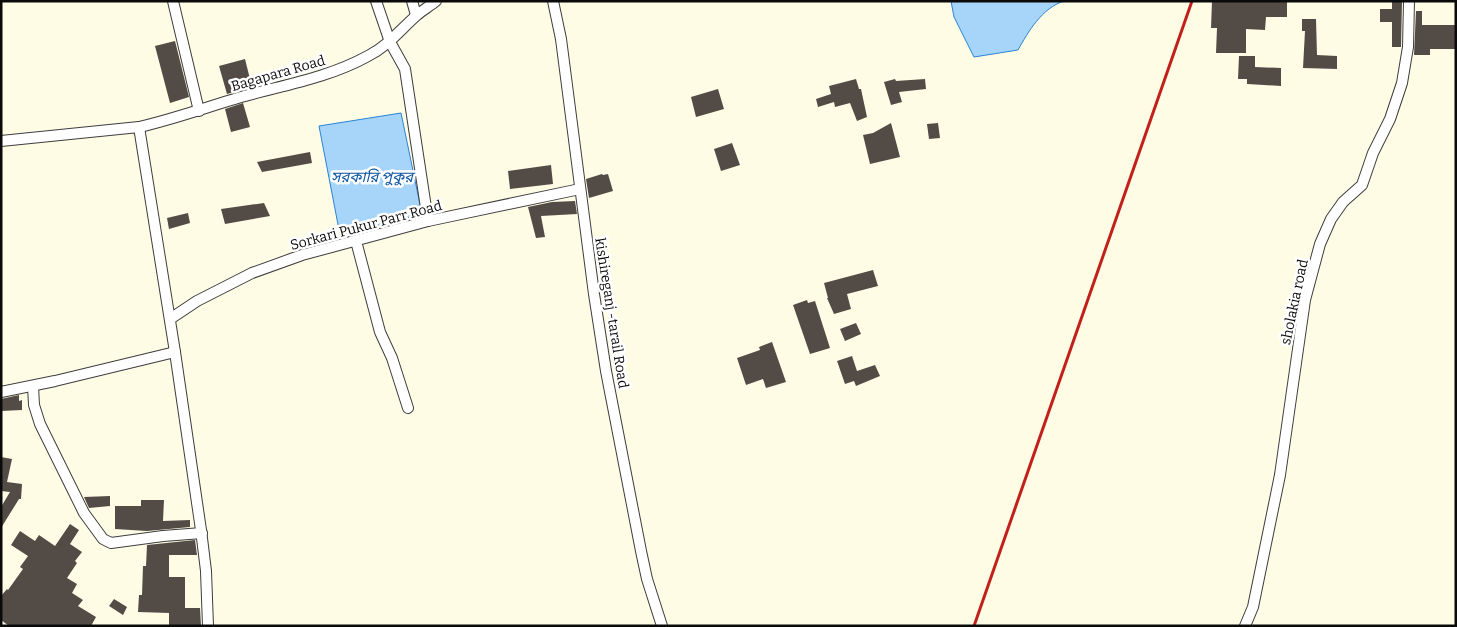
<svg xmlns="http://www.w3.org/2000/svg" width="1457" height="627" viewBox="0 0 1457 627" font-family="Bitter,'Noto Sans Bengali',serif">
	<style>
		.water { fill: #a7d5fa; stroke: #2a83d5 }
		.building { fill: #534c46 }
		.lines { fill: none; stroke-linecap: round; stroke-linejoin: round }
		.minor-casing { stroke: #3d3d3d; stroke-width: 12 }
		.minor { stroke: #fff; stroke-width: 10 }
		.rail { stroke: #c1201b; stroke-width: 3 }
		.labels { text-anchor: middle; stroke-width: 5; stroke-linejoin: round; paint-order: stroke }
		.street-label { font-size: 14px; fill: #0a0a0a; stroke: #fff }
		.water-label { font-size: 15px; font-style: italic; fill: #0d55a1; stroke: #fff }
	</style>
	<rect width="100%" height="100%" fill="#fffce6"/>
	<!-- water -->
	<g class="water">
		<path d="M951 1H1064C1042 8 1028 32 1018 50L974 57 954 17Z"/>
		<path d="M401 113 422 214 340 235 319 126Z"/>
	</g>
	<!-- building -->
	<g class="building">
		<path d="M1212 1H1287V17H1266L1265 30 1246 29V53H1216L1217 28H1211Z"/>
		<path d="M1392 1H1402L1401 47H1392V22H1380V9H1392Z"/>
		<path d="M1416 11H1422V25H1456V49H1430V55H1414Z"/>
		<path d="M1302 19H1316L1317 55 1337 56V69L1303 68 1305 31H1302Z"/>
		<path d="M175 41 189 97 170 103 155 46Z"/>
		<path d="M1239 56H1255V67L1281 68V86L1247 84V79H1238Z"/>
		<path d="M245 59 252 87 227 94 219 66Z"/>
		<path d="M856 79 859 89H861L867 117 857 121 850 103 835 107 834 102 818 107 816 99 831 94 829 86Z"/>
		<path d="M895 79 896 81 925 79 926 89 899 92 902 102 891 105 884 82Z"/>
		<path d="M718 89 724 109 696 117 691 97Z"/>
		<path d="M243 103 250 127 231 132 225 109Z"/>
		<path d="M891 123 900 157 870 164 863 135 873 133Z"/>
		<path d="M938 123 940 138 929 139 927 124Z"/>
		<path d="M732 143 740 165 721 171 714 149Z"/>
		<path d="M310 152 312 163 262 172 257 162Z"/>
		<path d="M551 165 553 184 510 189 508 171Z"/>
		<path d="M602 174 603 175 608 174 613 191 589 198 586 179Z"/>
		<path d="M575 201 577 214 541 216 545 237 536 238 528 207 552 202Z"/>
		<path d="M264 203 270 216 225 224 221 209Z"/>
		<path d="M188 213 190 223 169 229 167 218Z"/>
		<path d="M873 270 878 286 847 294 851 309 834 314 827 298H828L824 283Z"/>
		<path d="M807 300 808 303 815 301 830 348 810 354 793 305Z"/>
		<path d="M856 323 861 334 845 341 840 329Z"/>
		<path d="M772 342 786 382 766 388 763 379 746 385 737 358 760 350 759 347Z"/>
		<path d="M852 356 857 371 875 365 880 376 856 386 854 381 845 384 837 361Z"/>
		<path d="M19 395V401L22 400V410L1 411V399Z"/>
		<path d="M1 457 12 459 7 482 22 484 21 499H19L1 528V507L10 492 1 491Z"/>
		<path d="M110 496V506L89 508 84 497Z"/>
		<path d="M141 500H164L163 521 190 520V527L147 531 115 529V506H141Z"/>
		<path d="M70 524 79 530 70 544 82 552 75 561 77 563 67 578 77 584 72 593 83 600 78 606 96 617 91 626H9L1 620V596L7 589 8 590 23 569 20 567 28 556 11 545 20 531 35 541 39 535 55 546Z"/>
		<path d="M195 540 197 555H169V577H185V608H200L201 626H169V613L138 612 139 595H142L143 566H146L147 545Z"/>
		<path d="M114 599 127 607 123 615 109 606Z"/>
	</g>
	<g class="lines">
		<!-- minor casing -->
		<g class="minor-casing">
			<g id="minor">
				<path d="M173 1 199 111"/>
				<path d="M376 1 390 42 405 69 428 221"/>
				<path d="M412 1 416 15"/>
				<path d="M553 1 561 39 594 294 606 371 641 551 647 579 662 626"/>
				<path d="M139 127C174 119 207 107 241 97 284 85 328 78 368 56 388 46 401 29 417 15 423 10 430 6 436 1"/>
				<path d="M1 141 139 127 175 352 201 530 206 571 208 626"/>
				<path d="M356 241 380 332 392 358 408 408"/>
				<path d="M170 319 197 301 252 273 302 255 428 221 580 189"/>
				<path d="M33 386 34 405 40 424 84 513 103 539 111 543 163 536 202 533"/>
				<path d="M1 392 55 381 175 352"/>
				<path d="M1245 626 1253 607 1280 475 1305 300 1320 244 1331 219 1343 202 1362 185 1373 153 1390 119 1402 83 1408 47 1409 1"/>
			</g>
		</g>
		<!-- minor -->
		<use href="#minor" class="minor"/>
		<!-- rail -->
		<path class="rail" d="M974 626 1192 1"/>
	</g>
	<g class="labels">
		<!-- street labels -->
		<g class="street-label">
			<text transform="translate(278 73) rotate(-16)" y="5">Bagapara Road</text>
			<text transform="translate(366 225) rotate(-15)" y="5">Sorkari Pukur Parr Road</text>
			<text transform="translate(1294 302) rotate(-78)" y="5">sholakia road</text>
			<text transform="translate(612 313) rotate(81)" y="5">kishireganj -tarail Road</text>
		</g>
		<!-- water labels -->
		<g class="water-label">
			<text x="372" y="182">সরকারি পুকুর</text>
		</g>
	</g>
	<!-- border -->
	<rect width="1457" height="627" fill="none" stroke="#0a0a0a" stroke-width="5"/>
</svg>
